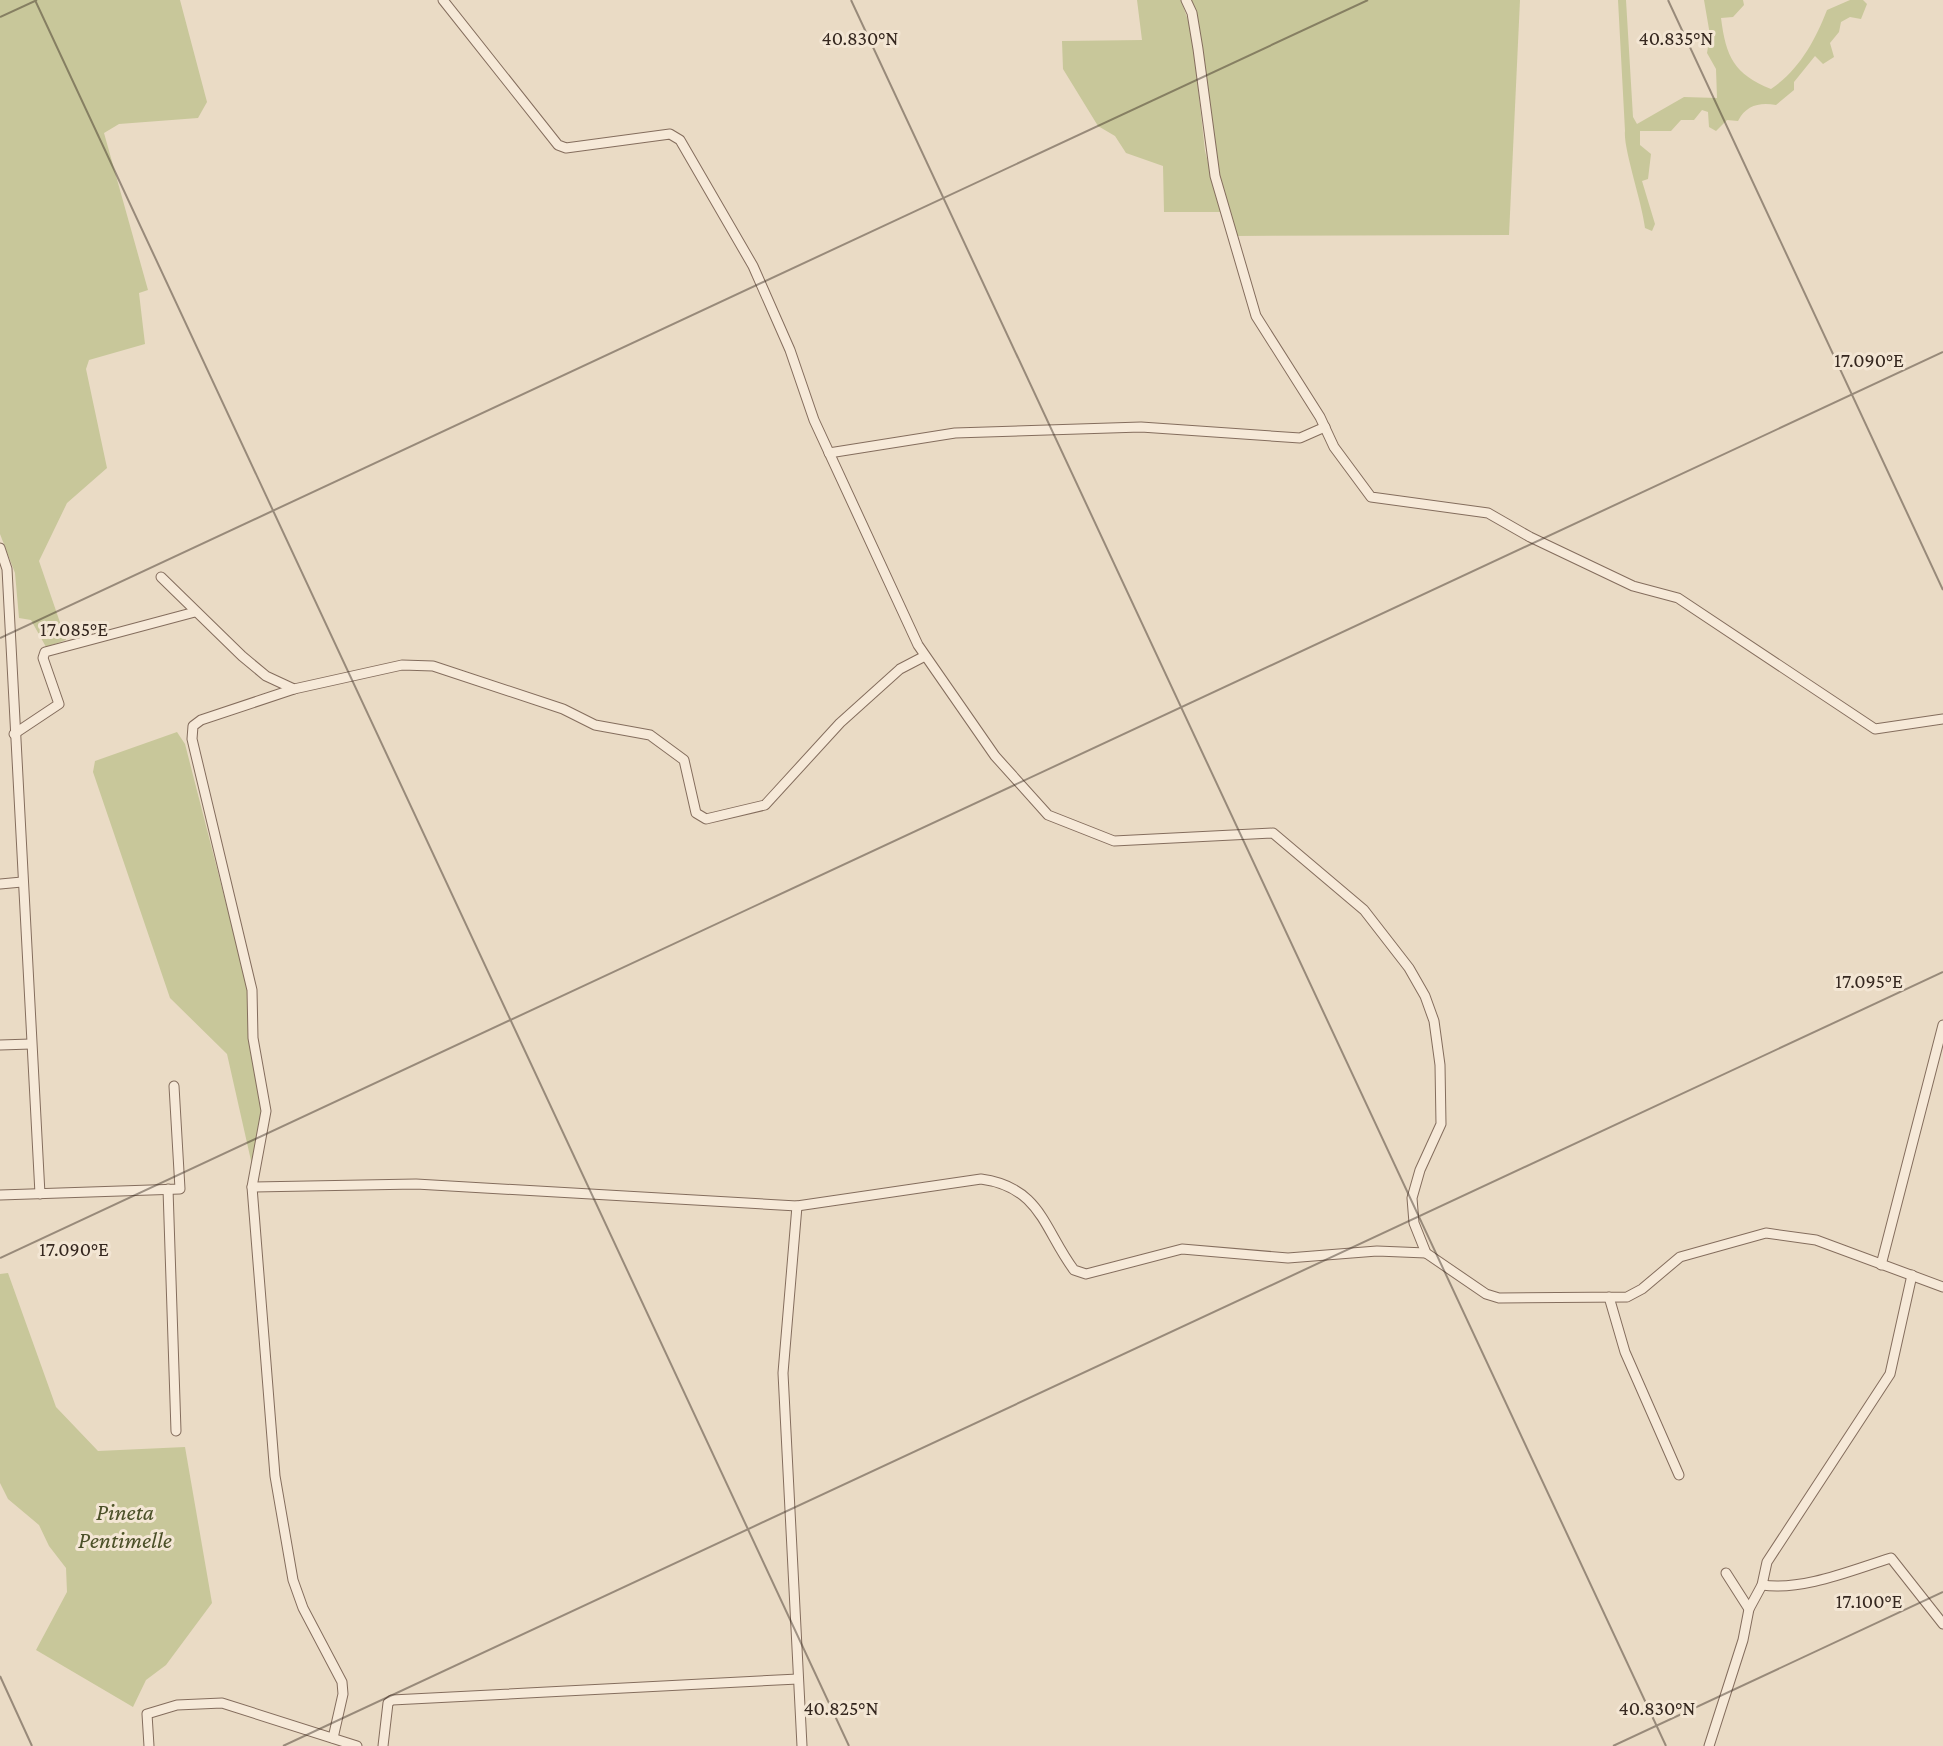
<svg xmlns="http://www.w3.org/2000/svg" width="1943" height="1746" viewBox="0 0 1943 1746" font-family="'Crimson Pro',serif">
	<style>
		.green { fill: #c8c79a }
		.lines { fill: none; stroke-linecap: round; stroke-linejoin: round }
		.street-casing { stroke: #846d5d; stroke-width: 11 }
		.street { stroke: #f6e9d8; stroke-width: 9 }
		.ticks { fill: none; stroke: #35271f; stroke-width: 2; stroke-opacity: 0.45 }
		.labels { text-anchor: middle; stroke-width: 6; stroke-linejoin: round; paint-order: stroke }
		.park-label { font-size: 24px; font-style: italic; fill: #4b5028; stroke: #f3e6d4 }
		.ticks-label { font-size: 20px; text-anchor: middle; fill: #35271f; stroke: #f3e6d4; stroke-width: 6; stroke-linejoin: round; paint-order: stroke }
	</style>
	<rect width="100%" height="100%" fill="#eadbc5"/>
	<!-- green -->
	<g class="green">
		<path d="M0 0H180L207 102 198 118 119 124 104 133 148 290 139 293 145 344 89 360 86 369 107 468 67 503 39 561 66 640 46 647 31 620 19 618 15 573 0 534Z"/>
		<path d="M1137 0H1181L1192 32 1205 151 1221 212H1164L1163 166 1126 153 1115 136 1098 126 1063 69 1062 41 1142 40Z"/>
		<path d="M1187 0H1520L1509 235 1235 236 1215 177Z"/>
		<path d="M1618 0H1626L1633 117 1637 124 1684 97 1717 98 1716 69 1707 53 1710 35 1704 0H1743L1744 5 1733 17 1721 18C1726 57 1734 74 1771 89 1799 70 1815 41 1827 10L1850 0H1863L1867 4 1861 19 1850 17 1841 22 1839 32 1830 43 1834 57 1823 64 1815 56 1794 82V90L1776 105C1760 102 1746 105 1738 121L1727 120 1716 131 1709 127 1708 112 1702 110 1694 120H1681L1671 131H1640V145L1651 154 1648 179 1642 181 1655 224 1652 231 1645 228C1642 202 1623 148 1625 131Z"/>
		<path d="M177 732 185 744 248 989 266 1124 252 1165 227 1054 170 998 93 772 95 761Z"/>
		<path d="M8 1273 56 1407 98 1451 185 1447 212 1603 166 1665 146 1680 133 1707 36 1650 67 1592 66 1568 49 1546 39 1525 8 1499 0 1483V1274Z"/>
	</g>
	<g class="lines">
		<!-- street casing -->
		<g class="street-casing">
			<g id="street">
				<path d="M443 0 558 145 566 148 670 134 680 140 753 266 790 350 814 420 918 645 995 756 1048 815 1114 841 1273 833 1364 910 1409 968 1425 996 1434 1021 1440 1065 1441 1124 1420 1170 1412 1198 1414 1223 1426 1253 1486 1294 1499 1298 1627 1297 1642 1289 1680 1257 1766 1233 1816 1240 1943 1287"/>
				<path d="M1186 0 1192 13 1198 49 1215 176 1256 316 1320 417 1334 447 1371 497 1488 513 1530 537 1633 586 1678 598 1875 729 1943 719"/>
				<path d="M829 453 955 433 1141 427 1300 438 1325 427"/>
				<path d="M0 548 7 569 40 1194"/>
				<path d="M161 577 242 656 266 676 294 689 402 665 433 666 563 709 595 725 650 735 684 760 696 813 706 819 765 805 840 723 900 669 925 656"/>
				<path d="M294 689 201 720 193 726 192 739 252 990 253 1038 266 1111 252 1187 275 1476 293 1580 303 1608 342 1682 343 1694 333 1738"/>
				<path d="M14 734 59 704 43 658 45 652 195 612"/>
				<path d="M0 884 22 882"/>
				<path d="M0 1045 31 1044"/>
				<path d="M252 1187 416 1184 797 1206 981 1179C1041 1187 1044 1230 1074 1270L1086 1274 1182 1249 1288 1258 1377 1251 1426 1253"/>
				<path d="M168 1189 176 1431"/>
				<path d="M0 1195 180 1189 174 1086"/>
				<path d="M797 1206 783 1373 802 1746"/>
				<path d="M1881 1265 1943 1025"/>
				<path d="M1609 1297 1625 1352 1679 1475"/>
				<path d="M1726 1573 1749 1609"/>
				<path d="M1762 1585C1803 1591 1852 1570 1891 1558L1943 1624"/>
				<path d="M149 1746 147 1714 177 1705 222 1703 357 1746"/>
				<path d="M383 1746 388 1703 392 1700 798 1679"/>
				<path d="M1709 1746 1743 1640 1749 1609 1762 1585 1767 1562 1890 1374 1912 1275"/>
			</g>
		</g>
		<!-- street -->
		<use href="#street" class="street"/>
	</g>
	<!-- ticks -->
	<path class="ticks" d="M35 0 849 1746M851 0 1666 1746M1668 0 1943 590M0 17 37 0M0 638 1368 0M0 1258 1943 352M0 1676 32 1746M283 1746 1943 972M1613 1746 1943 1592"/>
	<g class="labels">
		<!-- park labels -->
		<g class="park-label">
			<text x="125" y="1520">Pineta<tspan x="125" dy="28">Pentimelle</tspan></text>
		</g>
	</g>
	<g class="ticks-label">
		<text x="860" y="45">40.830°N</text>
		<text x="1676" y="45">40.835°N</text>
		<text x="1869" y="367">17.090°E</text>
		<text x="74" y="636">17.085°E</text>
		<text x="1869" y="988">17.095°E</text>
		<text x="74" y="1256">17.090°E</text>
		<text x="1869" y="1608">17.100°E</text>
		<text x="841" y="1715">40.825°N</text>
		<text x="1657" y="1715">40.830°N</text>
	</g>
</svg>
